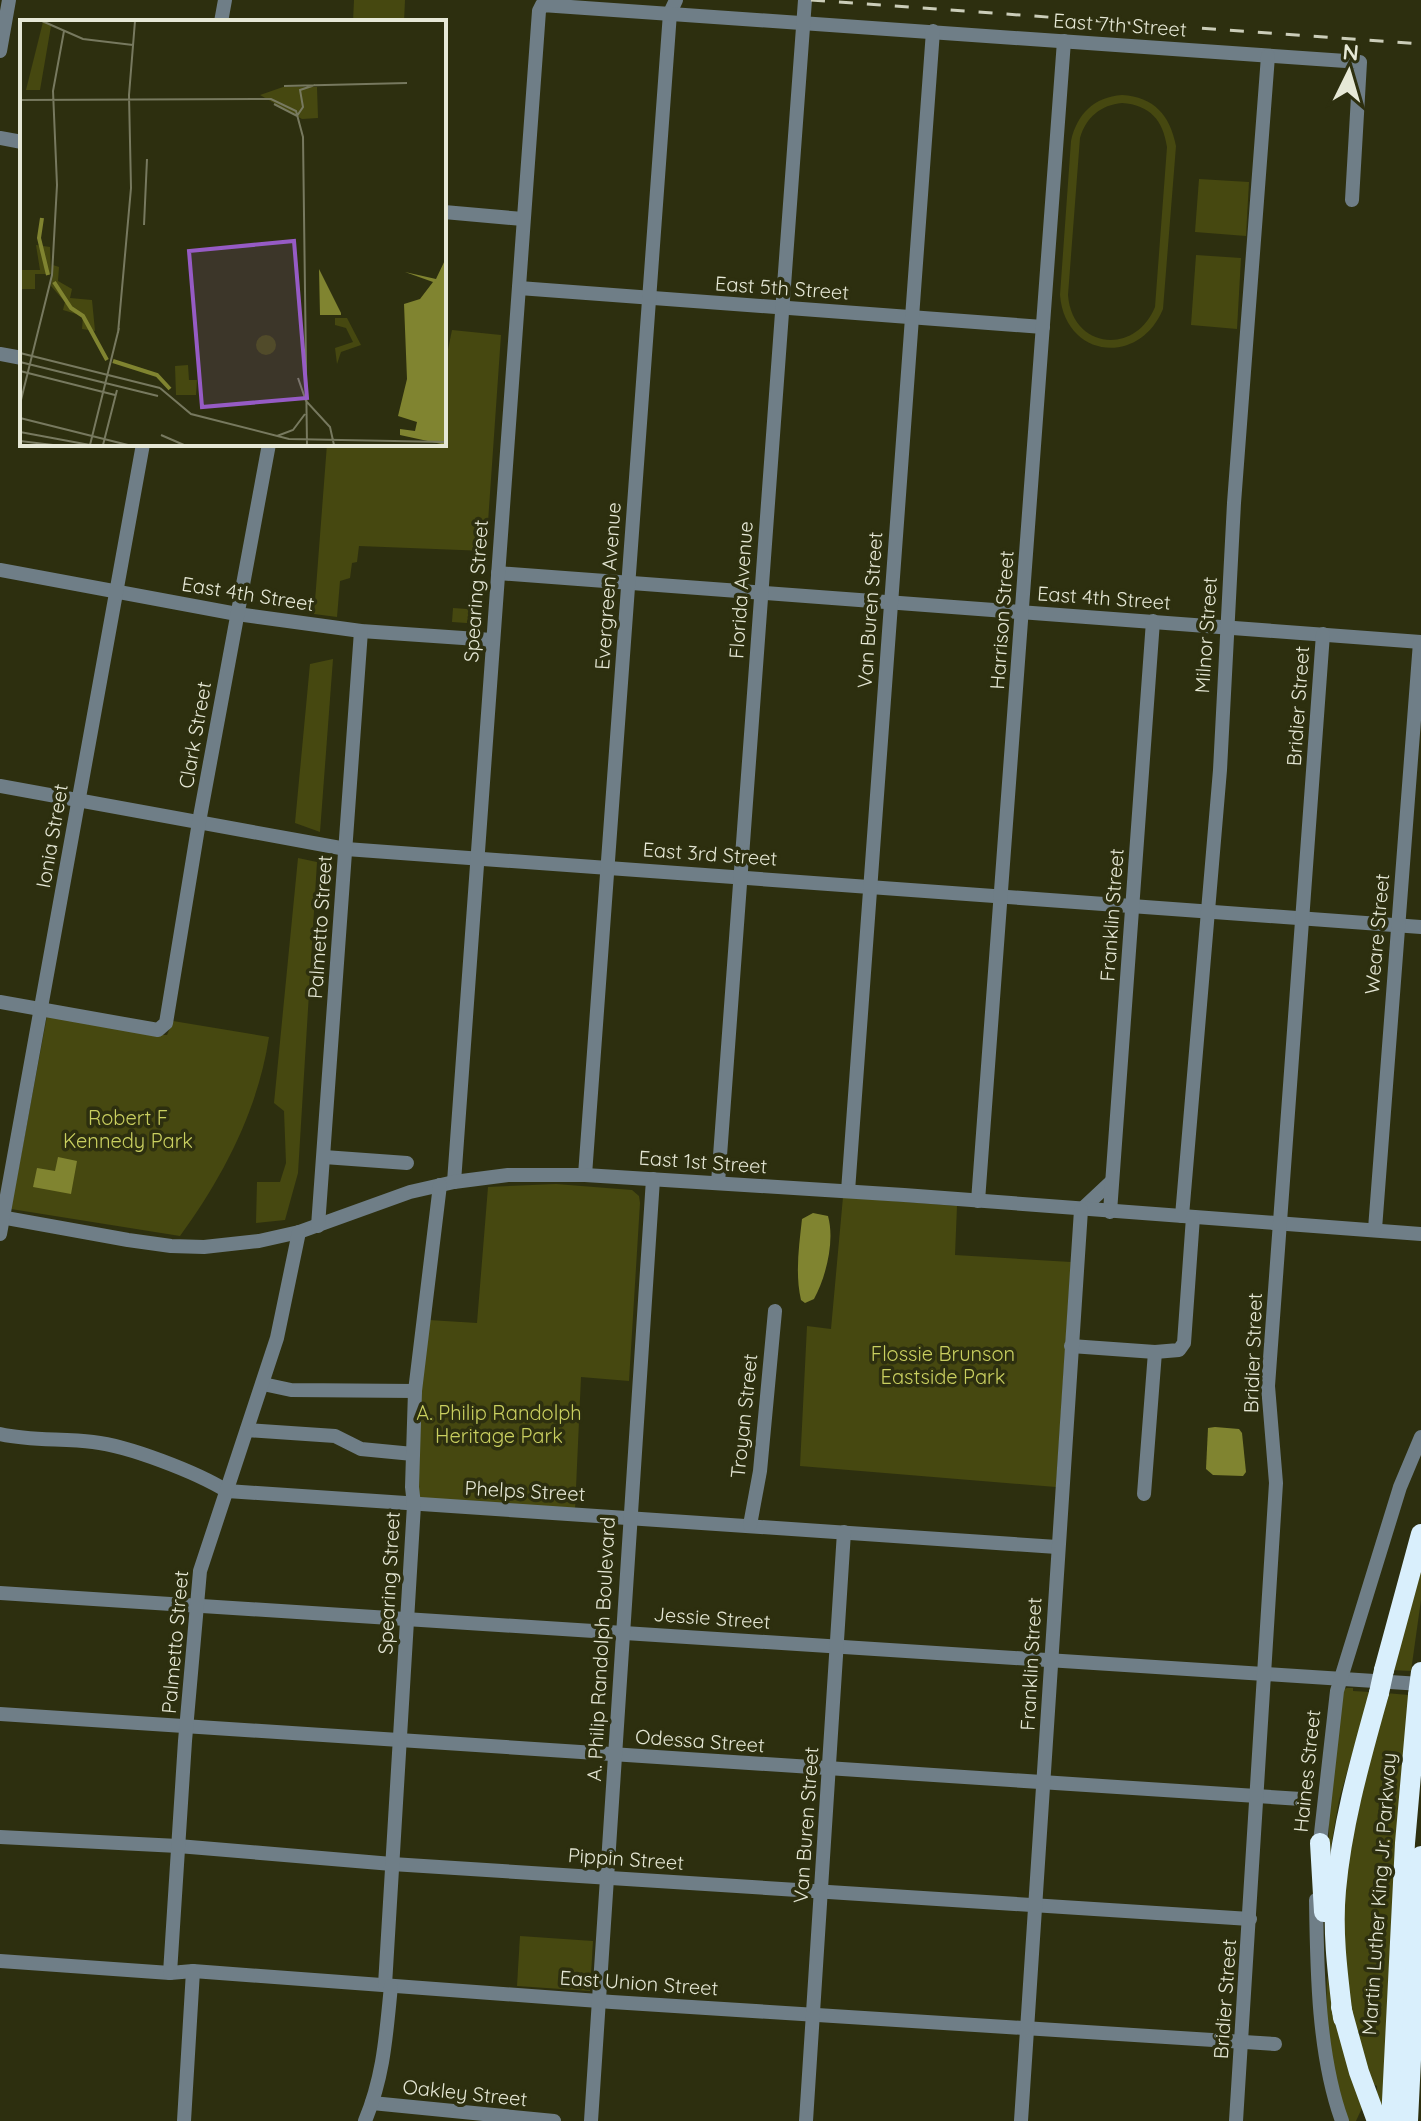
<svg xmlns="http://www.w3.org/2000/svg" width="1421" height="2121" viewBox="0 0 1421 2121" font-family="Quicksand,sans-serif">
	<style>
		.green { fill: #464810; fill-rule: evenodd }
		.water { fill: #808430 }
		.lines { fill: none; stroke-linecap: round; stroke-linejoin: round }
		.minor { stroke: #6f7e87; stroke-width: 14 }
		.highway { stroke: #d9effc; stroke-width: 20 }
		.rail { stroke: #cbcdb9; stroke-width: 3; stroke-dasharray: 14 14; stroke-linecap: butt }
		.highway-bridge { stroke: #d9effc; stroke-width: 20 }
		.labels { text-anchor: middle; stroke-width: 7; stroke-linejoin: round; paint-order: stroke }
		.street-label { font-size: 20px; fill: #e6e8d6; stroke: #2d2f0f }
		.park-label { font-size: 20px; fill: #cad060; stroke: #2d2f0f }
		.inset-river { fill: none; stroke: #808430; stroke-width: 4 }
		.inset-road { fill: none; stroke: #77795f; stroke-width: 2 }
		.view { fill: #965bc5; fill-opacity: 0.15; stroke: #965bc5; stroke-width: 4 }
		.inset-edge { fill: none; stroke: #e6e8d6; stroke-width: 4 }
	</style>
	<rect width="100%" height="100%" fill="#2d2f0f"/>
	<!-- green -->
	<g class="green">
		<path d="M354 0H405L404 22H353Z"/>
		<path d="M1122 95C1154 97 1170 115 1176 146L1163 309C1139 367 1065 358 1060 295L1071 141C1077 114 1094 97 1122 95ZM1122 103C1150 105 1163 120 1167 147L1155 307C1135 356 1072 349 1068 295L1080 138C1086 117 1101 105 1122 103Z"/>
		<path d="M1199 179 1249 182 1246 236 1195 232Z"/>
		<path d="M1196 255 1241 258 1237 329 1191 325Z"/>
		<path d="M452 330 501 335 486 551 359 546 357 562 352 563 350 578 340 581 337 617 314 614 327 444H444V369Z"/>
		<path d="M453 608 482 610 481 624 452 622Z"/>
		<path d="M333 659 320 832 295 823 310 664Z"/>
		<path d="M298 858 317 862 298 1173 285 1220 256 1223 257 1182H280L286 1163 284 1111 274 1103Z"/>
		<path d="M47 1016 155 1035H167L173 1021 269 1037C258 1110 223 1177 180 1236L11 1209Z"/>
		<path d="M556 1184 632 1190 639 1196 640 1203 629 1381 581 1377 575 1510 416 1499 420 1393 429 1320 477 1323 488 1187Z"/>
		<path d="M843 1197 957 1206 955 1255 1071 1262 1056 1487 800 1466 807 1326 831 1329Z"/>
		<path d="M1421 1553V1600L1411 1671 1391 1670Z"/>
		<path d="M1347 1688H1353V1691L1370 1692 1339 1800 1329 1858C1328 1801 1330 1744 1344 1689Z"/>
		<path d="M1385 1693 1409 1695 1382 2121 1377 2105V2086L1367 2081 1350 2020 1340 1893Z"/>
		<path d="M520 1936 593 1941 590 1991 517 1986Z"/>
		<path d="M1327 1975 1334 2012 1362 2108 1356 2121H1344L1326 2032Z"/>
	</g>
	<!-- water -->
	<g class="water">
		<path d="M58 1157 77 1161 71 1194 33 1187 37 1168 55 1171Z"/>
		<path d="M813 1213 828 1216C835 1241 826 1277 814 1299L805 1303 801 1300C795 1274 799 1246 802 1219Z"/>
		<path d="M1215 1427 1239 1429 1242 1433 1246 1472 1243 1476 1213 1475 1206 1469 1208 1428Z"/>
	</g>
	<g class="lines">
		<!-- minor -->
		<g class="minor">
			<path d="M221 22 225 0"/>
			<path d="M0 51 9 0"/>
			<path d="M0 138 22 142"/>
			<path d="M444 212 523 219"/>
			<path d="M519 288 1043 327"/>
			<path d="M0 354 22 358"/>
			<path d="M0 570 237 614 361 631 492 640"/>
			<path d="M498 573 1421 642"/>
			<path d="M0 786 346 849 1421 927"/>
			<path d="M0 1002 158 1030 166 1023 199 822 269 444"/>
			<path d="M324 1157 407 1163"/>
			<path d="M585 1175 670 13 676 0"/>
			<path d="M454 1182 539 11 542 5 1360 62 1352 200"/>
			<path d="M718 1183 805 0"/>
			<path d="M848 1191 933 31"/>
			<path d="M978 1201 1064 41"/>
			<path d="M1081 1210 1112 1181"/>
			<path d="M1110 1212 1153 621"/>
			<path d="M1182 1216 1220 770 1234 503 1268 56"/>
			<path d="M0 1217 128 1240 171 1246 204 1247 259 1241 299 1232 410 1192 454 1182 508 1175H585L904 1195 1421 1234"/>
			<path d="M318 1226 361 631"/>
			<path d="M1375 1229 1420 642"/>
			<path d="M0 1234 143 444"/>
			<path d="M1071 1346 1155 1352 1179 1350 1184 1343 1193 1217"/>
			<path d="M263 1384 291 1390 415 1391"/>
			<path d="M247 1430 335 1436 361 1449 413 1454"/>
			<path d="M0 1434C30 1441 63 1438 93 1442 129 1446 196 1472 227 1491L1057 1547"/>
			<path d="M1144 1494 1155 1352"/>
			<path d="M750 1525 760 1471 775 1311"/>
			<path d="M0 1593 1421 1684"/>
			<path d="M0 1714 1301 1799"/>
			<path d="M0 1837 178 1846 392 1864 1250 1919"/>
			<path d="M1319 1851 1337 1691 1400 1487 1421 1437"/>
			<path d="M1316 1900C1317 1970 1318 2055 1342 2121"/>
			<path d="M0 1961 170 1973 193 1971 612 2002 1275 2044"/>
			<path d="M170 1973 185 1741 200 1571 277 1338 299 1232"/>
			<path d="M385 1985 414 1505 412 1487 415 1391 440 1185"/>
			<path d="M372 2103 554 2121"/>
			<path d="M184 2121 193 1971"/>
			<path d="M365 2121C384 2075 386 2035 391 1986"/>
			<path d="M591 2121 653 1179"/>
			<path d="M806 2121 844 1532"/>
			<path d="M1021 2121 1081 1210"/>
			<path d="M1236 2121 1276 1483 1268 1386 1323 634"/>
		</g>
		<!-- highway -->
		<g class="highway">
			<path d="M1384 1670 1421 1534"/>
			<path d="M1320 1843 1324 1912"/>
			<path d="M1341 2007 1359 2072 1377 2121"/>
			<path d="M1343 2018C1338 1976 1332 1933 1336 1890 1342 1823 1361 1758 1379 1693"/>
			<path d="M1391 2121 1405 1843 1418 1695"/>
			<path d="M1408 2121 1421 1856"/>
		</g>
		<!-- rail -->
		<path class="rail" d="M811 0 1421 44"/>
		<!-- highway-bridge -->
		<g class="highway-bridge">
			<path d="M1379 1693 1384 1670"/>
			<path d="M1418 1695 1421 1672"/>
		</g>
	</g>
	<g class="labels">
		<!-- street labels -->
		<g class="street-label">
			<text transform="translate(1120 25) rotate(4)" y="7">East 7th Street</text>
			<text transform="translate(782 288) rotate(4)" y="7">East 5th Street</text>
			<text transform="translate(608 586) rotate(-86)" y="7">Evergreen Avenue</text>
			<text transform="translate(741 590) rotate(-86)" y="7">Florida Avenue</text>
			<text transform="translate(476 591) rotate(-86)" y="7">Spearing Street</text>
			<text transform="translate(248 594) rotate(9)" y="7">East 4th Street</text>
			<text transform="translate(1104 598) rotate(4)" y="7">East 4th Street</text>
			<text transform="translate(870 610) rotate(-86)" y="7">Van Buren Street</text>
			<text transform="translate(1002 620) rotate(-86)" y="7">Harrison Street</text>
			<text transform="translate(1206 635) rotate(-86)" y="7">Milnor Street</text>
			<text transform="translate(1298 706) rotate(-86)" y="7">Bridier Street</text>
			<text transform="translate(195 735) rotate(-80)" y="7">Clark Street</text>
			<text transform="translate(52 836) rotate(-80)" y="7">Ionia Street</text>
			<text transform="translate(710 854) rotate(4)" y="7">East 3rd Street</text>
			<text transform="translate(1112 915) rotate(-86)" y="7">Franklin Street</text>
			<text transform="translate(320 927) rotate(-86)" y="7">Palmetto Street</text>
			<text transform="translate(1377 934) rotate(-85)" y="7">Weare Street</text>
			<text transform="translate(703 1162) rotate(4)" y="7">East 1st Street</text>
			<text transform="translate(1253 1353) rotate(-88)" y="7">Bridier Street</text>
			<text transform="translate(744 1416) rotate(-84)" y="7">Troyan Street</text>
			<text transform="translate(525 1491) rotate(3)" y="7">Phelps Street</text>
			<text transform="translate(389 1583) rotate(-87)" y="7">Spearing Street</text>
			<text transform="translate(712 1618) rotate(4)" y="7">Jessie Street</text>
			<text transform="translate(175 1642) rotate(-85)" y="7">Palmetto Street</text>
			<text transform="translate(601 1649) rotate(-87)" y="7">A. Philip Randolph Boulevard</text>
			<text transform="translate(1031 1664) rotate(-87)" y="7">Franklin Street</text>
			<text transform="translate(700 1741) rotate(4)" y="7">Odessa Street</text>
			<text transform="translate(1307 1771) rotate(-84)" y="7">Haines Street</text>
			<text transform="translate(806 1825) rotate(-86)" y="7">Van Buren Street</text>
			<text transform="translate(626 1859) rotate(4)" y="7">Pippin Street</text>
			<text transform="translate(1379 1894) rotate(-86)" y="7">Martin Luther King Jr. Parkway</text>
			<text transform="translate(639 1983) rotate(4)" y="7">East Union Street</text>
			<text transform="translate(1225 1999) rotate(-86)" y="7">Bridier Street</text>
			<text transform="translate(465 2093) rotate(6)" y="7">Oakley Street</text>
		</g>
		<!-- park labels -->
		<g class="park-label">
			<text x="128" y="1125">Robert F<tspan x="128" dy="23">Kennedy Park</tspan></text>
			<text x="943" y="1361">Flossie Brunson<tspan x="943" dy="23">Eastside Park</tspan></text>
			<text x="499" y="1420">A. Philip Randolph<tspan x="499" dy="23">Heritage Park</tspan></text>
		</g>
	</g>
	<!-- overview -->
	<g transform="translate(20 20)">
		<rect width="426" height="426" fill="#2d2f0f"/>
		<path d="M23 2 31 6 20 70H6ZM263 67H297L298 98 282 99 240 75ZM16 225 30 227 31 254H15V269H2V250H20ZM33 245 39 247 38 261 52 269 50 278 72 280 75 311 62 309 63 296 43 290 45 282 31 266ZM315 298H327L341 325 321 332 317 344 315 328 333 322 326 308 315 305ZM236 325a10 10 0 1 1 20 0a10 10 0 1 1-20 0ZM168 345 169 360H177L176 375H156L155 346Z" fill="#464810"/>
		<path d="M426 238V425L380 415V409L395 411 397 402 378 396 387 359 384 284 400 279 413 262 385 252 416 259ZM299 249 321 293V295H300Z" fill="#808430"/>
		<path class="inset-river" d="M22 198 19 218 28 255M34 262 51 288 63 296 87 340M93 341 137 355 150 369"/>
		<path class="inset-road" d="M22 1 63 19 113 25M264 66 387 63M0 80 251 79 276 91 283 117 287 425M254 84 277 96 283 87 280 70 295 65M124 205 127 139M98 313 111 168 109 75 115 1M0 333 140 368M0 342 138 376M0 351 95 375M278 358 286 381 310 407 314 425M140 368 171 394 269 419 426 422M0 384 32 255 37 165 33 71 44 11M0 398 108 425M0 412 70 425M141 415 164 425M257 416 273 410 285 394M0 421 33 425M70 425 99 308M83 425 97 370"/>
		<path class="view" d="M274 221 287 378 182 387 169 231Z"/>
		<rect width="426" height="426" class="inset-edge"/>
	</g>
	<!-- north arrow -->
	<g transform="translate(1349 72) rotate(5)" stroke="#2d2f0f" stroke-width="6" paint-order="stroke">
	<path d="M0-6L14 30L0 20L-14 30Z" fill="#e6e8d6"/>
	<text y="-12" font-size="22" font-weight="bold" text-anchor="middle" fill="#e6e8d6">N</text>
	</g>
</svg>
